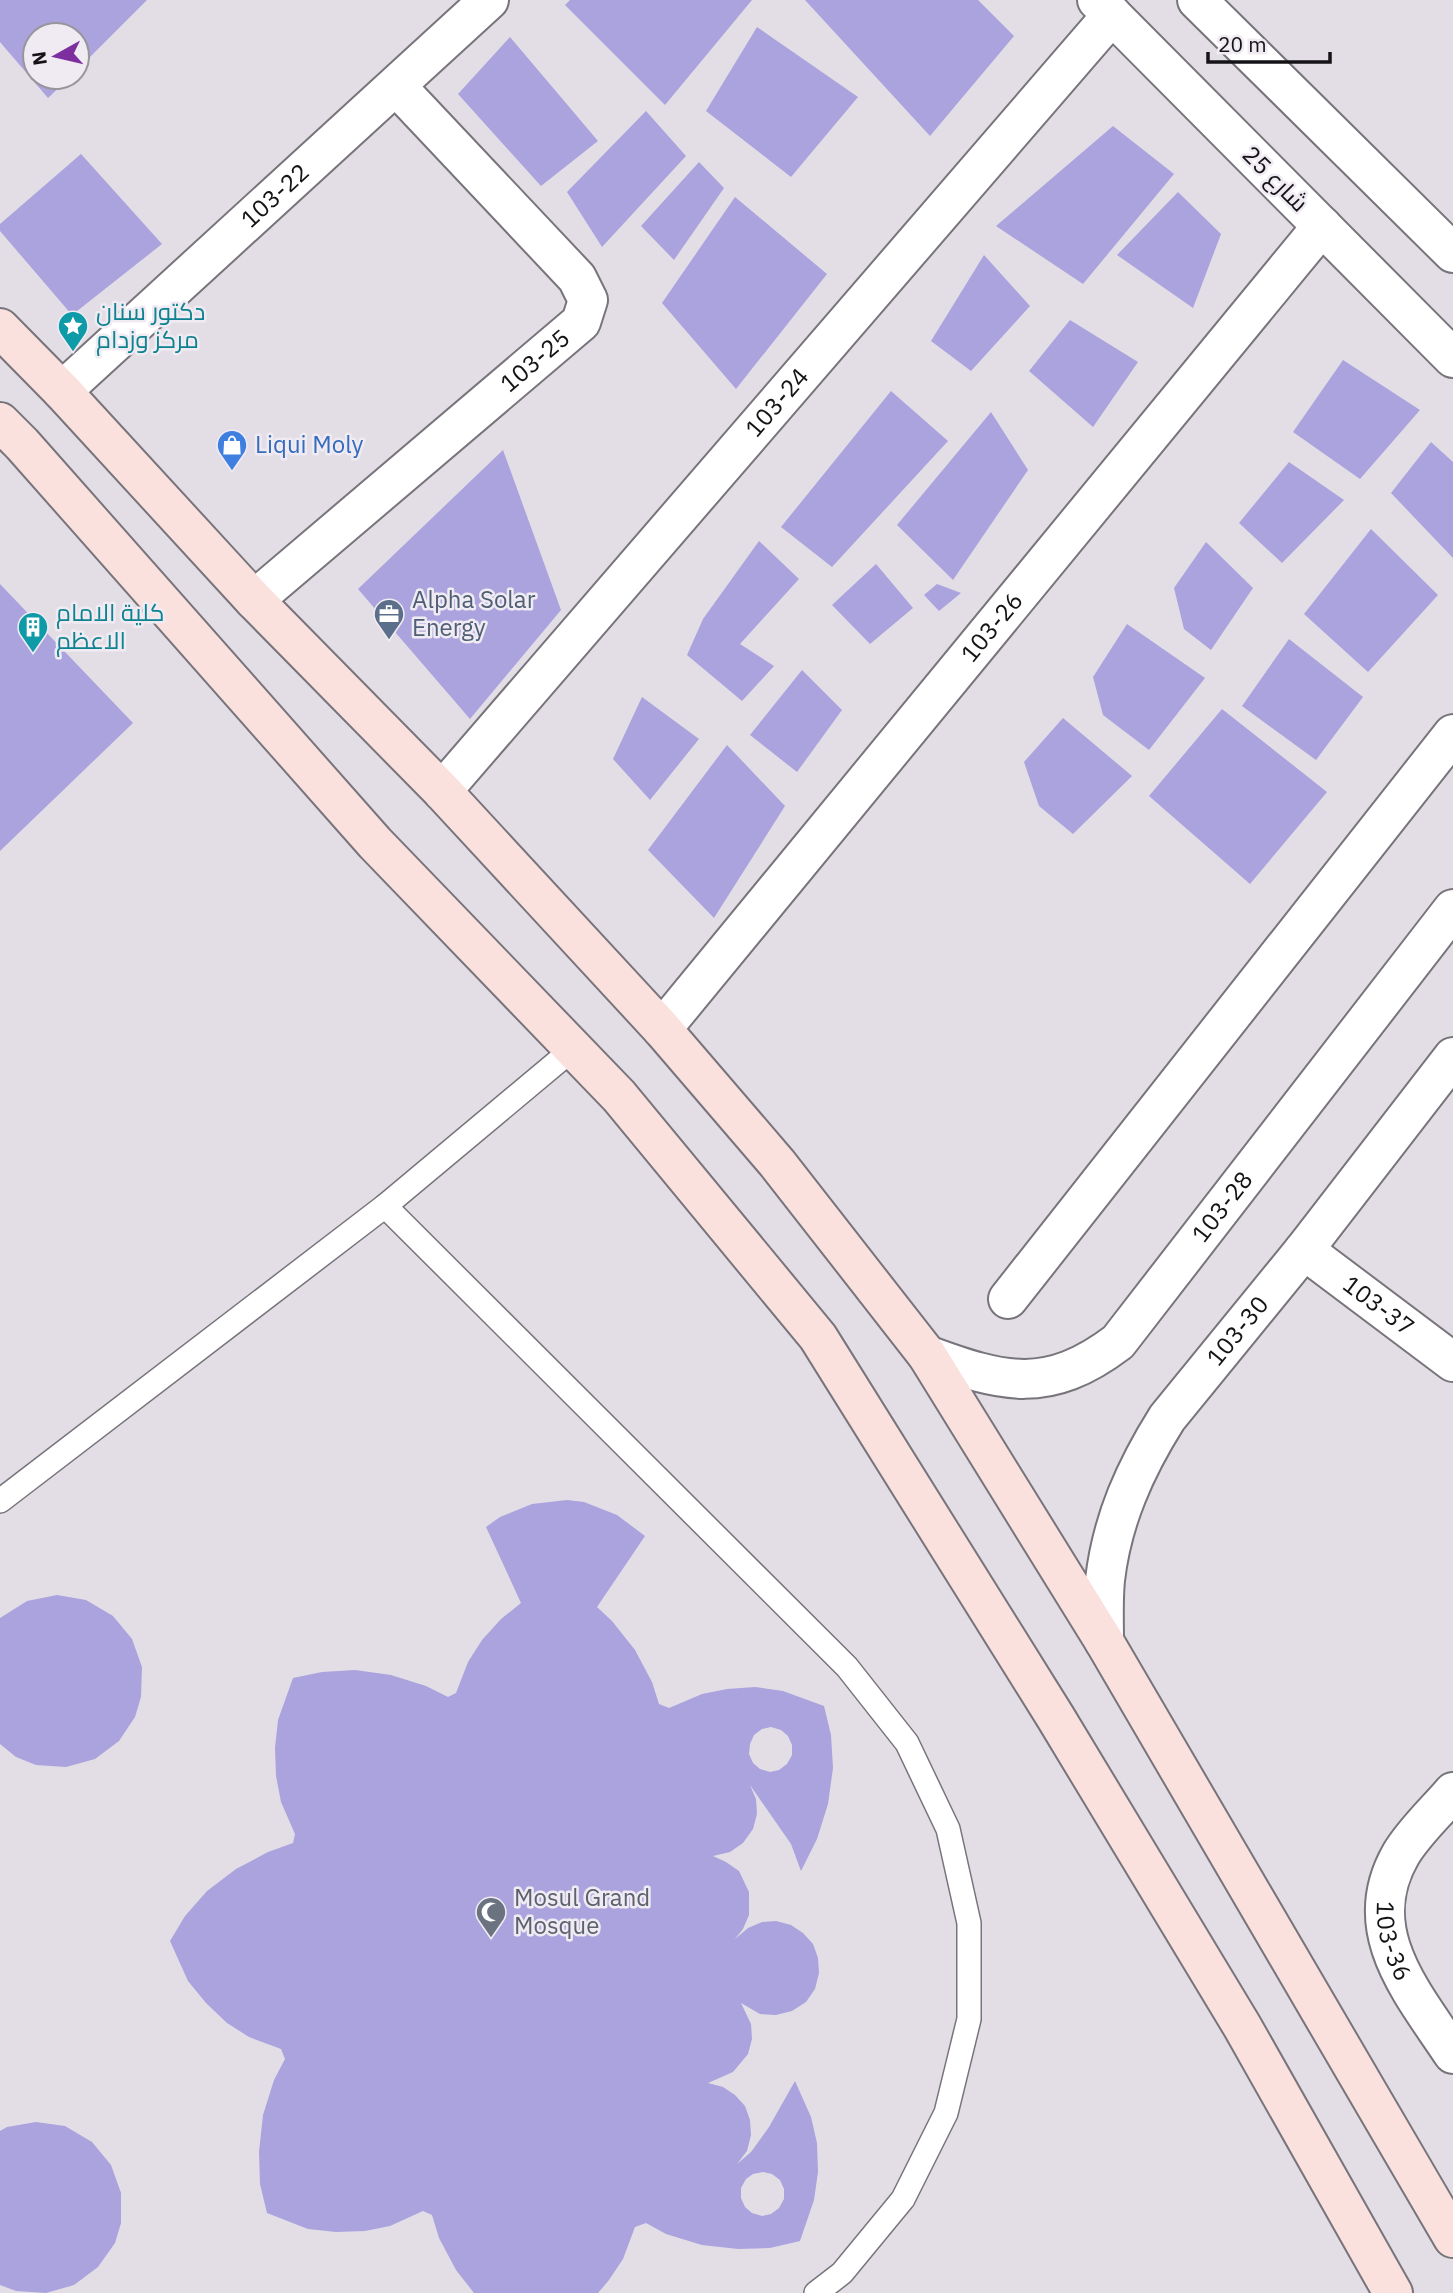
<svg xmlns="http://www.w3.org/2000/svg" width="1453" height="2293" viewBox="0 0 1453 2293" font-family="'IBM Plex Sans',Cairo,sans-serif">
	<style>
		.building { fill: #aaa3dd; fill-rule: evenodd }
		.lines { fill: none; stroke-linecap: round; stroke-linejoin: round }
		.service-casing { stroke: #78747b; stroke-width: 26 }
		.minor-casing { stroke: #78747b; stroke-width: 42 }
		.tertiary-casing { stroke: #78747b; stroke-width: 42 }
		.secondary-casing { stroke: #78747b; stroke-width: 42 }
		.service { stroke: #fff; stroke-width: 23 }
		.minor { stroke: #fff; stroke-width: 38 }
		.tertiary { stroke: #fff; stroke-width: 38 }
		.secondary { stroke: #fae1dd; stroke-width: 38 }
		.labels { text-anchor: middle; stroke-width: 5; stroke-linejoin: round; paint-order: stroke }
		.street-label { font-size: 24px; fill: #151316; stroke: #f0ebf3 }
		.culture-label { font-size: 24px; fill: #0d838f; stroke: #f0ebf3; text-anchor: start }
		.shop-label { font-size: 24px; fill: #366cbe; stroke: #f0ebf3; text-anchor: start }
		.service-label { font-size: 24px; fill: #4e5e75; stroke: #f0ebf3; text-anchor: start }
		.worship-label { font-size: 24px; fill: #5b616d; stroke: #f0ebf3; text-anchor: start }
	</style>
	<rect width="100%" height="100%" fill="#e3dee6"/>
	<!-- building -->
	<g class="building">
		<path d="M0 0H147L77 70V35H35V77H70L48 98 0 42Z"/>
		<path d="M570 0H752L665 105 565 5Z"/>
		<path d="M805 0H978L1014 36 930 136Z"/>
		<path d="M757 27 858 97 791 177 706 111Z"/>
		<path d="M510 37 598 141 541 186 458 94Z"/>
		<path d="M646 111 686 156 602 247 567 192Z"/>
		<path d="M1113 126 1174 174 1083 284 996 226Z"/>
		<path d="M81 154 162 244 72 315 0 231V224Z"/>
		<path d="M699 162 724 188 674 260 641 226Z"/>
		<path d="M1178 192 1221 234 1193 308 1117 255Z"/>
		<path d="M735 197 827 274 736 389 662 303Z"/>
		<path d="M984 255 1030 306 971 371 931 341Z"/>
		<path d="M1070 320 1138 362 1093 427 1029 371Z"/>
		<path d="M1343 360 1420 410 1360 479 1293 432Z"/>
		<path d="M891 391 948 441 832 567 781 527Z"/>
		<path d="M991 412 1028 470 953 580 897 525Z"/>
		<path d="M1431 442 1453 462V558L1391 493Z"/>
		<path d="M503 450 561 610 470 719 358 589Z"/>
		<path d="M1289 462 1344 500 1282 563 1239 523Z"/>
		<path d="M1371 529 1438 595 1368 672 1304 614Z"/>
		<path d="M759 541 799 579 740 644 774 666 742 701 687 655 703 619Z"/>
		<path d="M1206 542 1253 588 1211 650 1184 629 1174 588Z"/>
		<path d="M876 564 913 608 870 644 832 605Z"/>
		<path d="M0 584 133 723 0 851Z"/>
		<path d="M937 584 961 593 939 611 924 595Z"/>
		<path d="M1127 624 1205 678 1149 750 1103 715 1093 677Z"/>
		<path d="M1289 639 1363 697 1316 760 1242 706Z"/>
		<path d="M802 670 842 710 797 772 750 735Z"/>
		<path d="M642 697 699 739 650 800 613 759Z"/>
		<path d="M1222 709 1327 792 1250 884 1149 796Z"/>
		<path d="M1063 718 1132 776 1073 834 1039 806 1024 762Z"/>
		<path d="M727 745 785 806 714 918 648 850Z"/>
		<path d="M567 1500 584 1502 617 1515 645 1536 597 1607 612 1621 635 1650 652 1682 659 1704 669 1708 702 1694 727 1689 755 1687 783 1691 824 1706 831 1735 833 1768 828 1804 817 1839 801 1871 791 1844 750 1785 756 1799 757 1814 753 1829 743 1843 730 1852 713 1856 726 1862 739 1871 749 1892V1915L743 1929 735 1939 748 1928 762 1922 776 1921 791 1925 803 1933 813 1944 818 1958 819 1973 815 1989 806 2002 792 2011 776 2015 760 2014 741 2003 751 2024 752 2039 748 2054 733 2072 708 2083 723 2087 735 2095 745 2106 750 2120 751 2135 747 2151 737 2164 751 2152 769 2127 795 2081 811 2117 817 2143 818 2172 814 2200 800 2241 770 2248 738 2249 702 2245 666 2234 646 2223 635 2227 623 2259 609 2280 598 2293H474L456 2270 439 2238 432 2215 423 2211 390 2226 365 2231 336 2232 308 2229 267 2213 260 2184 259 2152 263 2115 274 2080 285 2059 281 2049 249 2037 227 2023 206 2003 188 1981 170 1941 185 1916 207 1891 236 1869 268 1852 293 1843 295 1834 281 1802 276 1776 275 1748 278 1720 293 1678 322 1672 355 1670 391 1675 426 1686 448 1697 456 1693 468 1662 482 1640 501 1619 521 1603 486 1527 500 1517 532 1504ZM771 1727 781 1730 788 1736 792 1745V1755L787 1764 779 1770 770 1772 760 1769 753 1763 749 1754 750 1744 754 1735 762 1729ZM763 2172 772 2174 780 2180 784 2189V2199L779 2208 771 2214 762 2216 752 2213 745 2207 741 2198V2188L746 2179 753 2174Z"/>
		<path d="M57 1595 86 1600 113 1616 132 1639 142 1667 141 1697 135 1717 119 1741 95 1759 66 1767 36 1765 16 1757 0 1744V1618L27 1601Z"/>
		<path d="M36 2122 65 2126 92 2142 111 2165 121 2193V2223L115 2243 98 2267 74 2285 46 2293 16 2291 0 2285V2131L7 2127Z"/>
	</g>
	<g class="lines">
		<!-- service casing -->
		<g class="service-casing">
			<g id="service">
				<path d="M385 1206 847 1667 907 1743 948 1829 969 1923V2019L946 2113 903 2199 842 2273 816 2293"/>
				<path d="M0 1501 385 1206 574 1048"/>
			</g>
		</g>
		<!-- minor casing -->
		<g class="minor-casing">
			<g id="minor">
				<path id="s1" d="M62 391 489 0"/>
				<path id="s2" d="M254 600 581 322 588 300 577 278 397 87"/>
				<path id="s3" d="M442 791 1112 15"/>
				<path id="s4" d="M662 1029 1322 226"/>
				<path id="s5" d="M1304 1250 1453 1362"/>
				<path d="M1008 1299 1453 734"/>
				<path id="s6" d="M1453 1792C1436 1812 1414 1832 1401 1854 1357 1930 1412 1992 1453 2054"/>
			</g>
		</g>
		<!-- tertiary casing -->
		<g class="tertiary-casing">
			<g id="tertiary">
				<path d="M1097 0 1453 358"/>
				<path d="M1197 0 1453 253"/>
				<path id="s7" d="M927 1355C1003 1383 1048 1395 1118 1342L1453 909"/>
				<path id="s8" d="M1104 1641C1104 1621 1103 1600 1105 1580 1112 1520 1135 1469 1167 1418L1304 1250 1453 1057"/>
			</g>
		</g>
		<!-- secondary casing -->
		<g class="secondary-casing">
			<g id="secondary">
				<path d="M0 328 62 391 254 600 442 791 662 1029 777 1163 927 1355 1104 1641 1453 2238"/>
				<path d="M0 422 22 444 375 843 619 1096 818 1337 1056 1718 1242 2026 1393 2293"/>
			</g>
		</g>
		<!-- service -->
		<use href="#service" class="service"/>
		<!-- minor -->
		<use href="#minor" class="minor"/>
		<!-- tertiary -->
		<use href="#tertiary" class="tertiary"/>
		<!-- secondary -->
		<use href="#secondary" class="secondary"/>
	</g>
	<!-- icons -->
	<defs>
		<g id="sight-pin" transform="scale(1.575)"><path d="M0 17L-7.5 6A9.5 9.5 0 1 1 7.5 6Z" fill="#0f9aa8" stroke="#f0ebf3"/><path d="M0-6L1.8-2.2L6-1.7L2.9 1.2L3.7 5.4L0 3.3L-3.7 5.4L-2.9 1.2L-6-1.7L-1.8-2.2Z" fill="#fff"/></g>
		<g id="shop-pin" transform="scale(1.575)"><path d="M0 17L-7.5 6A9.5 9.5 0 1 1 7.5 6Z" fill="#3f7fe0" stroke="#f0ebf3"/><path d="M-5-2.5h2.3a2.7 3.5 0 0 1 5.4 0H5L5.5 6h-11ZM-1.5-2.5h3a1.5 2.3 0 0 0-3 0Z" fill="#fff"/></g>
		<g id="office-pin" transform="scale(1.575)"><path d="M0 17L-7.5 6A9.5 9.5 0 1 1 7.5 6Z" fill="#5c6f8a" stroke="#f0ebf3"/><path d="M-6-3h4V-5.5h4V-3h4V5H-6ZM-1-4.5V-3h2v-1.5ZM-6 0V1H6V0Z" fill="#fff"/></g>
		<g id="building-pin" transform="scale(1.575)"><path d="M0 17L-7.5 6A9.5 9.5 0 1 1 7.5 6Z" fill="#0f9aa8" stroke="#f0ebf3"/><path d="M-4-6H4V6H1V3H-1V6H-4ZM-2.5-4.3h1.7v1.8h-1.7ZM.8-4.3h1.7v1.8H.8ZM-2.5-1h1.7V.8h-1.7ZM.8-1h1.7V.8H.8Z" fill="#fff"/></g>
		<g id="mosque-pin" transform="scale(1.575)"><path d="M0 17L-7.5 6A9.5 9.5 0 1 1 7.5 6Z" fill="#6b7280" stroke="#f0ebf3"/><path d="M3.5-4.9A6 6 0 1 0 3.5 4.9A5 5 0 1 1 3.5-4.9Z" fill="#fff"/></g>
	</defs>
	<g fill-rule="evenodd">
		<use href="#sight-pin" x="73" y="326"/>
		<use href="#shop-pin" x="232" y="445"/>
		<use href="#office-pin" x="389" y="614"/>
		<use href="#building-pin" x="33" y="627"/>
		<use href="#mosque-pin" x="491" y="1912"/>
	</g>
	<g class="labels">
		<!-- street labels -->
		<g class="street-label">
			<text transform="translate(1275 179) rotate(45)" y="8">شارع 25</text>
			<text dy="8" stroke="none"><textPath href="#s1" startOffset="289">103-22</textPath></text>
			<text dy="8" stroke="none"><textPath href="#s2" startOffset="369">103-25</textPath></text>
			<text dy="8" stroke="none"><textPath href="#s3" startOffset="513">103-24</textPath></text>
			<text dy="8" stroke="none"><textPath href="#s4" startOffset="520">103-26</textPath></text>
			<text dy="8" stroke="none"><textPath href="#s7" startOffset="374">103-28</textPath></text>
			<text dy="8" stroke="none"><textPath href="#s5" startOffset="93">103-37</textPath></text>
			<text dy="8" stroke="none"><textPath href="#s8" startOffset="348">103-30</textPath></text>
			<text dy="8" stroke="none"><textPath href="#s6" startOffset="172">103-36</textPath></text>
		</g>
		<!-- culture labels -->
		<g class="culture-label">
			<text x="96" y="320">دكتور سنان<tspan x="96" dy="28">مركز وزدام</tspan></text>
			<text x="56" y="621">كلية الامام<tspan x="56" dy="28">الاعظم</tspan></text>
		</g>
		<!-- shop labels -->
		<g class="shop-label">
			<text x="255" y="453">Liqui Moly</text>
		</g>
		<!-- service labels -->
		<g class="service-label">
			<text x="412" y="608">Alpha Solar<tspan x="412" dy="28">Energy</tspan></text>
		</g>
		<!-- worship labels -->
		<g class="worship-label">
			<text x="514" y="1906">Mosul Grand<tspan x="514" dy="28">Mosque</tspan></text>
		</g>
	</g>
	<!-- north arrow -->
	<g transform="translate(56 56) rotate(262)"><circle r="33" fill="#f0ebf3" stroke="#98959b" stroke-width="2"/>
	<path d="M0-5L12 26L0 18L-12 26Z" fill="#7e2f9f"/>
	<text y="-10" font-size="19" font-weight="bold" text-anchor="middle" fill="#151316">N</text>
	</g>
	<!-- scale -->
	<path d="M1208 52v10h122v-10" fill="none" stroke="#151316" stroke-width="3.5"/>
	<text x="1218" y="52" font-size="21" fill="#151316" stroke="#f0ebf3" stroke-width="5" paint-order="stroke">20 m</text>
</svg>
